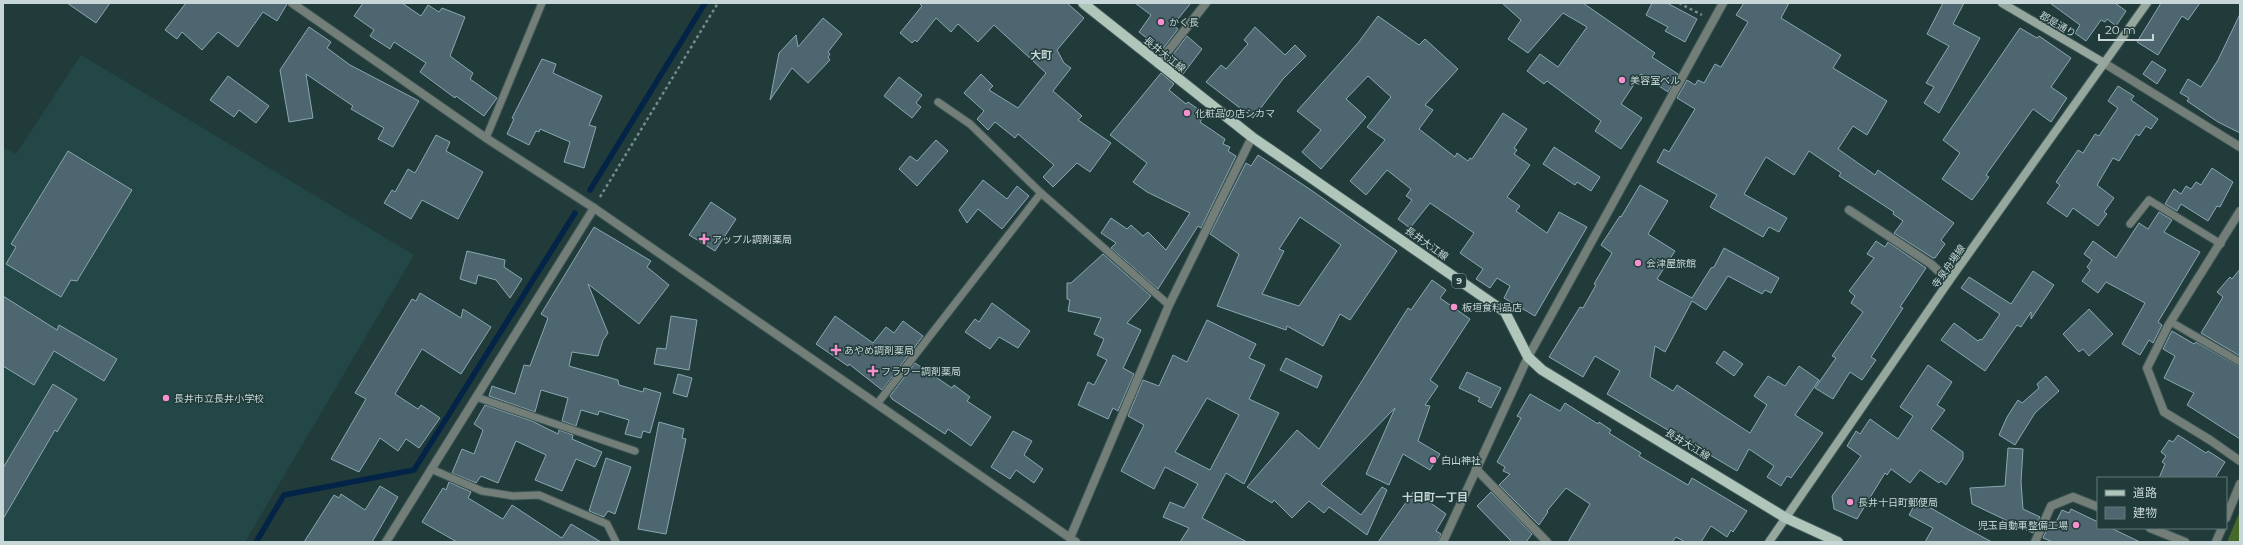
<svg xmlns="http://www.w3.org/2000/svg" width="2243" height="545" viewBox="0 0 2243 545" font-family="Montserrat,'Noto Sans JP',sans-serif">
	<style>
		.built { fill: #224746 }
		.green { fill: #456929 }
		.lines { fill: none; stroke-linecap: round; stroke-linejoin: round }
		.stream { stroke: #042447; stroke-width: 5.5 }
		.building { fill: #4d6670; stroke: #8ca7b1; fill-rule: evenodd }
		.lane-casing { stroke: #3e5756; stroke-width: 9 }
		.street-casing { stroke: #3e5756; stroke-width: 10 }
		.secondary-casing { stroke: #3e5756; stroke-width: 10 }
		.primary-casing { stroke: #3e5756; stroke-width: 12 }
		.path { stroke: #778b8b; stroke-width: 2.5; stroke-dasharray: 3 3; stroke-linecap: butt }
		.lane { stroke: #747e79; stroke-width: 7 }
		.street { stroke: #747e79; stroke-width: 8 }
		.secondary { stroke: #96a79e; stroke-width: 8 }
		.primary { stroke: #b1c6bb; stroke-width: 10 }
		.poi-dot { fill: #f690cf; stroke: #203b3a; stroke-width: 1.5 }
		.labels { text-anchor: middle; stroke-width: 3; stroke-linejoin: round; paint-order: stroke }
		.shield { fill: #203b3a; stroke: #95a8a7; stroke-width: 1 }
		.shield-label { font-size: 9px; font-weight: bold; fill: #c7d6d6 }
		.poi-label { font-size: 10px; fill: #c7d6d6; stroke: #203b3a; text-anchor: start }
		.street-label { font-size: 10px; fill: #c7d6d6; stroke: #203b3a }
		.neighbourhood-label { font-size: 11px; font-weight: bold; fill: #c7d6d6; stroke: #203b3a }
	</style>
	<rect width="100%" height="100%" fill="#203b3a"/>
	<!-- built -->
	<path class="built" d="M81 55 414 255 245 542H3V147L16 154Z"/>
	<!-- green -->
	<path class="green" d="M2240 511V542H2227Z"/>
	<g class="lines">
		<!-- stream -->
		<g class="stream">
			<path d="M590 190 705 3"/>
			<path d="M256 542 284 495 414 470 575 213"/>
		</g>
	</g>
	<!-- building -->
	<g class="building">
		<path d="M67 3H110L96 23Z"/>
		<path d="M186 3H287V4L277 21 263 12 238 47 218 32 202 50 182 32 177 39 165 30Z"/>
		<path d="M363 3H402L421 16 428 5 439 12 442 8 465 17 450 56 473 73 470 79 497 98 484 116 456 96 455 98 420 72 426 63 394 42 390 49 370 36 374 30 354 16Z"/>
		<path d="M919 3H1067L1084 18 1057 50 1064 63 1071 68 1053 91 1082 116 1078 120 1111 143 1090 172 1077 163 1053 187 1043 177 1054 165 1018 134 1015 138 995 122 988 130 977 119 984 111 964 93 981 74 993 86 989 90 1018 108 1046 73 994 25 978 42 958 24 951 32 936 18 917 42 915 40 912 43 900 33 922 6Z"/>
		<path d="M1135 3H1191L1173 25 1178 29 1162 50 1139 32 1151 15Z"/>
		<path d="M1502 3H1583L1655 53 1652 57 1678 74 1668 92 1641 74 1621 104 1642 118 1621 149 1595 131 1601 121 1547 81 1544 84 1527 71 1540 54 1558 67 1587 27 1563 13 1528 53 1508 39 1521 20Z"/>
		<path d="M1652 3H1667L1697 19 1685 42 1665 31 1668 27 1646 15Z"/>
		<path d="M1744 3H1789L1781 18 1841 55 1833 68 1887 101 1867 135 1853 126 1838 149 1875 175 1878 170 1954 223 1941 240 1945 244 1935 258H1933L1894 233 1903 221 1893 214 1894 212 1839 176 1841 173 1809 151 1794 175 1766 157 1744 194 1787 218 1779 232 1769 227 1763 237 1710 207 1717 195 1657 162 1664 149 1669 152 1695 109 1677 98 1687 80 1695 85 1698 80 1704 83 1715 64 1721 67 1748 22 1736 15Z"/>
		<path d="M1943 3H1964L1953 24 1980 38 1939 113 1924 103 1934 87 1926 83 1949 46 1927 34Z"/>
		<path d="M2050 3H2115L2126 11 2116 26 2107 19 2105 22 2101 20 2086 41 2075 33 2080 25Z"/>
		<path d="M2161 3H2200L2188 20 2182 16 2158 55 2137 42Z"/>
		<path d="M2240 14V133L2218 122 2187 101 2189 98 2180 93 2188 79 2201 87 2218 60Z"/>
		<path d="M1378 16 1419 45 1425 39 1458 69 1425 105 1433 110 1419 129 1455 157 1457 153 1468 161 1470 158 1472 159 1503 113 1527 129 1514 148 1517 150 1514 154 1530 165 1507 197 1520 206 1516 211 1547 233 1559 212 1587 227 1535 316 1504 298 1510 286 1497 278 1490 288 1476 279 1483 269 1460 253 1474 233 1430 203 1410 228 1398 219 1412 200 1406 196 1411 189 1387 170 1366 195 1350 181 1385 140 1367 127 1391 97 1368 76 1346 99 1366 117 1321 169 1302 152 1321 130 1297 111 1358 43Z"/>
		<path d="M823 18 842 34 828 52 830 54 828 57 830 60 808 83 792 68 770 100 779 53 796 35 798 47Z"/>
		<path d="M309 27 331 42 327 48 350 65 419 101 393 147 378 139 384 128 351 109 353 106 306 74 313 118 289 122 280 70Z"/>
		<path d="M1255 27 1285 55 1295 45 1306 56 1283 79 1253 118 1206 82 1221 65 1226 69 1248 44 1244 40Z"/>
		<path d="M2020 28 2037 38 2039 36 2071 58 2051 87 2067 98 2051 122 2033 109 1986 175 1989 177 1972 200 1942 179 1960 153 1943 140Z"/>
		<path d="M1187 36 1202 49 1183 74 1169 63 1173 58 1171 57Z"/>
		<path d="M542 59 556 64 553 73 602 96 589 125 596 127 584 168 564 162 570 142 540 129 539 132 536 131 529 145 507 134 514 119 512 118Z"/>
		<path d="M2152 61 2166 70 2157 84 2143 74Z"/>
		<path d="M1161 73 1174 84 1169 90 1186 104 1188 102 1205 114 1200 122 1225 139 1223 144 1230 147 1228 151 1236 156 1201 228 1198 226 1158 289 1111 248 1116 243 1101 233 1111 218 1127 229 1131 225 1143 236 1148 232 1166 250 1190 213 1147 192 1133 182 1147 163 1110 135Z"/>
		<path d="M228 76 269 106 256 123 239 110 234 117 210 100Z"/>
		<path d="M899 77 922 95 916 103 921 107 912 118 884 96Z"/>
		<path d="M2118 86 2134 96 2131 100 2158 119 2151 129 2146 126 2139 136 2136 134 2119 161 2113 158 2097 185 2114 198 2104 212 2107 214 2098 226 2073 208 2067 217 2047 203 2060 185 2056 182 2078 150 2083 153 2095 134 2099 136 2118 108 2108 101Z"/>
		<path d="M436 135 450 142 446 151 483 172 458 219 422 200 411 219 384 203 392 190 395 192 408 169 415 173Z"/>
		<path d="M936 140 948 151 917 186 899 169 910 156 917 161Z"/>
		<path d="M1554 147 1600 177 1591 191 1577 182 1575 185 1543 164Z"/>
		<path d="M68 151 132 190 77 281 71 280 61 297 6 264 16 247 11 244Z"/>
		<path d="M1258 155 1311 190 1397 251 1350 320 1340 314 1323 346 1287 326 1286 330 1217 306 1239 254 1210 234 1246 163 1251 166ZM1300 217 1341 245 1299 306 1262 294 1284 251 1279 249Z"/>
		<path d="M2212 168 2233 182 2220 207 2217 206 2208 221 2181 204 2177 211 2165 204 2174 189 2181 194 2186 186 2191 189 2196 182 2201 185Z"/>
		<path d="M983 180 1007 199 1017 186 1029 196 1002 229 978 209 967 223 959 210Z"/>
		<path d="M1640 185 1668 201 1648 234 1675 251 1657 279 1692 298 1711 268 1714 267 1724 248 1779 278 1771 293 1765 290 1762 294 1728 276 1706 310 1692 301 1665 352 1655 346 1650 377 1673 391 1677 385 1750 433 1767 405 1754 396 1768 376 1785 386 1799 366 1819 380 1795 415 1823 433 1791 478 1787 476 1781 486 1767 477 1774 466 1749 449 1737 471 1607 394 1620 371 1595 356 1583 377 1549 357 1580 307 1583 308 1596 285 1594 284 1612 253 1601 245 1620 216 1621 217Z"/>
		<path d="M711 202 736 219 715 251 689 235Z"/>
		<path d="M2159 212 2172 220 2164 232 2200 252 2158 322 2162 325 2153 343 2149 340 2140 355 2122 344 2145 303 2106 282 2098 293 2082 281 2090 270 2087 267 2092 260 2084 254 2093 241 2116 258 2139 223 2148 229Z"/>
		<path d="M594 227 651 261 647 267 669 285 639 324 588 284 608 333 603 340 598 356 572 352 569 366 618 380 619 385 643 392 644 388 661 393 650 433 643 431 641 438 625 434 629 420 599 411 598 415 581 410 576 426 562 421 568 398 541 390 535 412 489 396 492 386 515 394 524 365 530 366 548 318 541 314Z"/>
		<path d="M1876 241 1885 247 1888 242 1926 268 1900 307 1903 308 1871 357 1876 360 1862 380 1850 372 1833 399 1815 388 1836 358 1832 356 1863 312 1851 303 1855 296 1849 291 1874 258 1867 254Z"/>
		<path d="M467 251 505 260 504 267 522 279 510 298 496 280 478 275 476 284 460 279Z"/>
		<path d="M1103 254 1151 296 1127 323 1141 330 1123 368 1134 374 1118 411 1113 408 1108 419 1078 405 1088 382 1094 385 1107 360 1097 355 1104 339 1094 334 1101 318 1068 311 1070 300 1067 299V283H1071Z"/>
		<path d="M2240 269V356L2201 333 2223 297 2217 292 2230 277 2232 279Z"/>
		<path d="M2033 271 2054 285 2031 319V312L2021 327 2017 325 1985 371 1941 340 1954 323 1978 341 1980 339 1982 340 2000 314 1961 288 1969 277 2011 304Z"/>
		<path d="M1432 280 1446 290 1440 298 1470 319 1430 380 1438 386 1425 405 1430 406 1418 441 1440 454 1430 470 1403 454 1389 485 1366 474 1395 408 1321 484 1361 515 1382 487 1387 490 1367 535 1329 507 1324 513 1309 501 1292 518 1274 500 1272 503 1247 487 1297 430 1319 449 1408 308 1411 310Z"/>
		<path d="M420 293 461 318 463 309 491 327 461 374 422 349 395 394 418 409 421 405 440 418 419 448 406 439 398 451 380 438 359 472 331 459 366 399 355 393 412 299 416 301Z"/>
		<path d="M3 296 57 330 59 325 117 359 104 381 54 351 34 385 3 366Z"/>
		<path d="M992 303 1030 331 1018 348 999 337 990 349 965 332 975 319 979 322Z"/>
		<path d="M2089 309 2113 334 2089 356 2083 349 2079 352 2063 334Z"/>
		<path d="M671 316 697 320 689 370 654 364 657 348 666 349Z"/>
		<path d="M835 316 873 343 886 327 894 333 903 321 923 336 882 390 849 364 848 366 816 344Z"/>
		<path d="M1207 320 1256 344 1249 358 1265 365 1249 399 1279 413 1244 484 1226 473 1202 518 1247 542H1180L1189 528 1163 517 1170 502 1184 508 1198 484 1165 467 1154 489 1121 471 1144 425 1128 416 1143 380 1159 386 1173 355 1187 362ZM1207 398 1239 415 1210 470 1175 452Z"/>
		<path d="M2172 331 2194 344 2196 342 2240 367V439L2187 405 2194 393 2164 378 2175 356 2163 349Z"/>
		<path d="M1724 351 1743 364 1734 376 1716 363Z"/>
		<path d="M1286 358 1322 376 1317 388 1280 370Z"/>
		<path d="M915 363 952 388 954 385 970 397 967 401 991 417 971 446 948 429 945 434 892 399 890 396Z"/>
		<path d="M1928 365 1952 382 1937 405 1945 410 1931 429 1963 452V459L1946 485 1941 481 1939 483 1920 470 1910 483 1891 469 1887 475 1885 473 1857 519 1834 509 1832 496 1861 456 1847 446 1856 431 1860 434 1870 419 1898 439 1913 416 1900 407Z"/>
		<path d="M1467 372 1501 388 1491 408 1478 401 1480 398 1459 388Z"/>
		<path d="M678 374 692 378 687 397 673 393Z"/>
		<path d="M2046 376 2059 391 2035 413 2015 445 1999 435 2007 417 2018 400 2022 403 2039 388 2037 384Z"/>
		<path d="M53 384 77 399 57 432 55 430 3 519V468Z"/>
		<path d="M1530 394 1560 411 1565 403 1598 424 1599 422 1611 430 1609 433 1641 453 1639 456 1688 485 1692 478 1747 511 1733 532 1731 530 1727 537 1711 526 1701 542H1685L1676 537 1672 542H1568L1590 504 1566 488 1547 511 1548 512 1539 525 1499 485 1510 474 1503 471 1505 467 1497 462 1521 418 1517 416Z"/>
		<path d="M485 405 532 421 558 434 559 430 573 435 572 439 602 452 595 467 576 459 562 491 535 480 546 455 516 441 498 483 481 476 476 483 452 473 462 449 474 454 483 430 474 424Z"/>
		<path d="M659 422 684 429 682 438 686 439 666 534 638 529Z"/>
		<path d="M1013 431 1032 441 1024 455 1043 469 1034 483 1016 470 1010 479 991 467Z"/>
		<path d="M2178 435 2206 453 2208 451 2225 462 2215 478H2159L2165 464 2162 462 2166 456 2161 452 2169 440 2173 442Z"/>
		<path d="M2008 448 2023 449 2021 482 2023 509 2040 517 2033 533 1972 504 1970 488 2005 486Z"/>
		<path d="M606 458 631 467 615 514 608 511 604 517 589 511Z"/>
		<path d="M449 482 471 492 468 498 503 519 512 505 562 538 571 524 601 542H457L422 522 443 488 446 490Z"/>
		<path d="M380 486 398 497 372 542H304L334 495 339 498 341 494 365 510Z"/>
		<path d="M1414 491 1446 514 1436 531 1441 534 1438 542H1378Z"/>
		<path d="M1491 492 1532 534 1526 542H1512L1477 506Z"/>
		<path d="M1917 500 1962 526 1992 542H1925L1933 528 1909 515Z"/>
		<path d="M2071 509 2098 522V528H2111L2140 542H2053L2043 538 2050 522 2055 524 2062 510 2069 513Z"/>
	</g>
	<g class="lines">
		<!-- lane casing -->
		<g class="lane-casing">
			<g id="lane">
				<path d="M938 102 970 124 1041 193 1169 305"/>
				<path d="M486 138 542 3"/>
				<path d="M2130 224 2149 200 2221 244"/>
				<path d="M2171 322 2240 362"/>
				<path d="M476 397 635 451"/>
				<path d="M877 404 1041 193"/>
				<path d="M431 469 482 491 513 496 539 495 607 524 616 542"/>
			</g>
		</g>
		<!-- street casing -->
		<g class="street-casing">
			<g id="street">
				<path d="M292 3 486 138 594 208 1076 542"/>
				<path d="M2104 63 2240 147"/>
				<path d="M1158 64 1206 3"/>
				<path d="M1849 210 1931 264 1949 281"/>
				<path d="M2240 211 2168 326 2147 368 2164 412 2210 440 2240 461"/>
				<path d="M1476 469 1547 542"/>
				<path d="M2226 518 2240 484"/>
				<path d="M2150 528 2185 542"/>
				<path d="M1070 538 1169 305 1252 137"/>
				<path d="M386 542 594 208"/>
				<path d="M1443 542 1528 357 1723 3"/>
				<path d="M2035 542 2051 506 2073 497 2098 507"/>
				<path d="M2216 542 2222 528"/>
			</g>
		</g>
		<!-- secondary casing -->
		<g class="secondary-casing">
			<g id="secondary">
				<path d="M2002 3 2104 63"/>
				<path d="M1769 542 1949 281 2147 3"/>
			</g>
		</g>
		<!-- primary casing -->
		<g class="primary-casing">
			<path id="primary" d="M1083 3 1252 137 1505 312 1528 357 1542 370 1786 518 1838 542"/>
		</g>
		<!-- path -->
		<g class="path">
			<path d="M1679 3 1702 15"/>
			<path d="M600 197 718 3"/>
		</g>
		<!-- lane -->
		<use href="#lane" class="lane"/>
		<!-- street -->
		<use href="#street" class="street"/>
		<!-- secondary -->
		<use href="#secondary" class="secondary"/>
		<!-- primary -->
		<use href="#primary" class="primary"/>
	</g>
	<!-- markers -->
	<g class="poi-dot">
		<circle cx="1161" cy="22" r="4"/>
		<circle cx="1622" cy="80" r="4"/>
		<circle cx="1187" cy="113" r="4"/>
		<path d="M702 233h4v4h4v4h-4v4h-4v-4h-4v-4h4z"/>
		<circle cx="1638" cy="263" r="4"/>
		<circle cx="1454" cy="307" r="4"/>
		<path d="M834 344h4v4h4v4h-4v4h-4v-4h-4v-4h4z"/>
		<path d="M871 365h4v4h4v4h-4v4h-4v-4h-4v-4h4z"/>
		<circle cx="166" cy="398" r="4"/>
		<circle cx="1433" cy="460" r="4"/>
		<circle cx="1850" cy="502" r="4"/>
		<circle cx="2076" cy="525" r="4"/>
	</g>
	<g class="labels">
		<!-- shield labels -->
		<rect class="shield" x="1452" y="274" width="14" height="14" rx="3"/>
		<g class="shield-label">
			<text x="1459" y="284">9</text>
		</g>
		<!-- poi labels -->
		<g class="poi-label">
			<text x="1169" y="26">かく長</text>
			<text x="1630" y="84">美容室ベル</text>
			<text x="1195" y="117">化粧品の店シカマ</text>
			<text x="712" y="243">アップル調剤薬局</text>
			<text x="1646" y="267">会津屋旅館</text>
			<text x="1462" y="311">板垣食料品店</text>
			<text x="844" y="354">あやめ調剤薬局</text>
			<text x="881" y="375">フラワー調剤薬局</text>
			<text x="174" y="402">長井市立長井小学校</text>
			<text x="1441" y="464">白山神社</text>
			<text x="1858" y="506">長井十日町郵便局</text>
			<text x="2068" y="529" text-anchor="end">児玉自動車整備工場</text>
		</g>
		<!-- street labels -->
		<g class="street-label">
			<text transform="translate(2058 24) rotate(30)" y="4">郡是通り</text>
			<text transform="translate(1165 54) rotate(39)" y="4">長井大江線</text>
			<text transform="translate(1427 243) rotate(35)" y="4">長井大江線</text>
			<text transform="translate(1948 266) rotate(-55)" y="4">寺泉舟場線</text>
			<text transform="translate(1688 444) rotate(31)" y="4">長井大江線</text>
		</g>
		<!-- neighbourhood labels -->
		<g class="neighbourhood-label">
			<text x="1041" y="59">大町</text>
			<text x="1435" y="501">十日町一丁目</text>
		</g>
	</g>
	<!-- border -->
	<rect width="2243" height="545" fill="none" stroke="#c7d6d6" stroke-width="8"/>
	<!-- legend -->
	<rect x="2097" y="477" width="130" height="52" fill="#203b3a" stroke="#637978"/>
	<rect x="2105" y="490" width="20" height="6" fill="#b1c6bb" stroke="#637978"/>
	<text x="2133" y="497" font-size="12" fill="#c7d6d6">道路</text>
	<rect x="2105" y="507" width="20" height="12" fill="#4d6670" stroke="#637978"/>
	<text x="2133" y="517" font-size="12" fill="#c7d6d6">建物</text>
	<!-- scale -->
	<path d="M2099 34v6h54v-6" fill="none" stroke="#c7d6d6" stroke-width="2"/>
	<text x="2105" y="34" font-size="12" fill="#c7d6d6" stroke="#203b3a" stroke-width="3" paint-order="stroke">20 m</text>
</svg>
